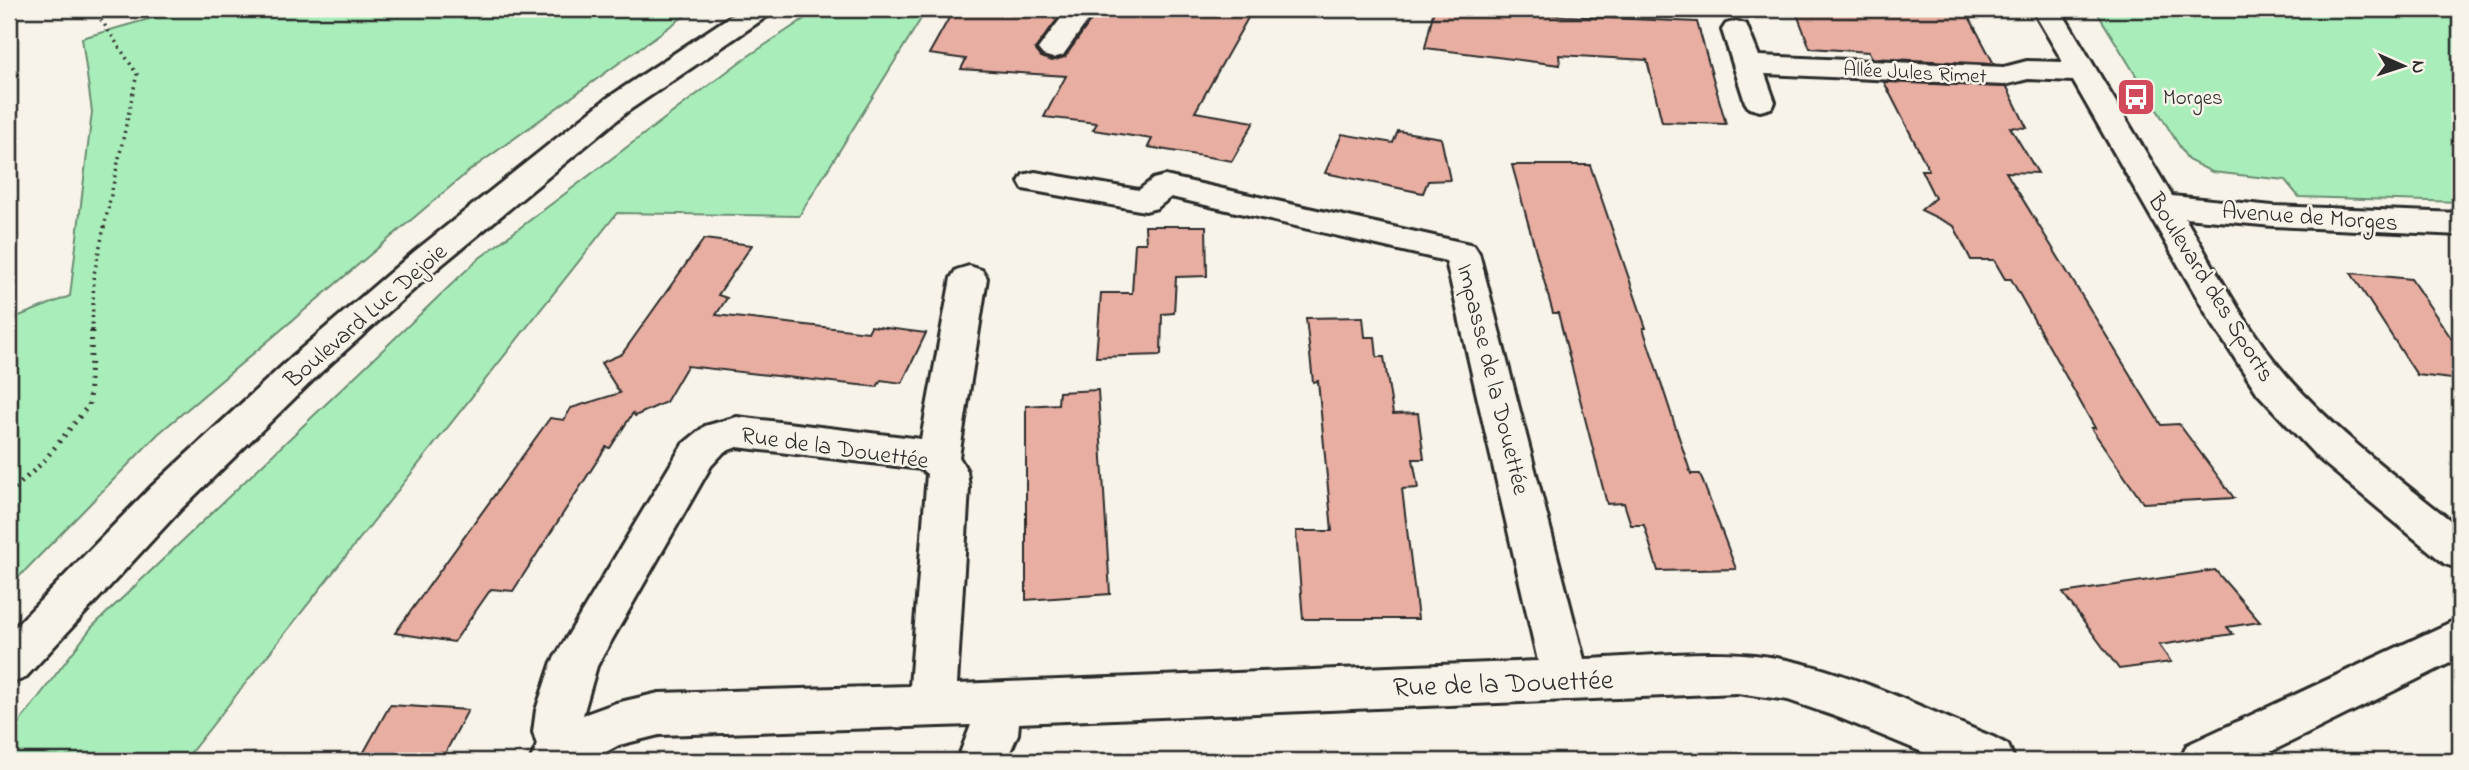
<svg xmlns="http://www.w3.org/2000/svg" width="2469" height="770" viewBox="0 0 2469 770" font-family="'Indie Flower',sans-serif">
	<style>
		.green { fill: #a9eeba; stroke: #6a8c72; stroke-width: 2 }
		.building { fill: #e7aea1; stroke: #2b2b2b; stroke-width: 2 }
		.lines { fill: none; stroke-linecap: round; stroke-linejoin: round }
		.minor-casing { stroke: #2b2b2b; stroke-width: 6 }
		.major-casing { stroke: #2b2b2b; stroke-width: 6 }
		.path-far1 { stroke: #2b2b2b; stroke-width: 3.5; stroke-dasharray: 2 4.5; stroke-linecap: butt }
		.path { stroke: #2b2b2b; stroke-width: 5; stroke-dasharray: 2 6; stroke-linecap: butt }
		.minor { fill: #f7f3e8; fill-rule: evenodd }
		.major { fill: #f7f3e8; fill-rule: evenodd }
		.labels { text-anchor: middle; stroke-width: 5; stroke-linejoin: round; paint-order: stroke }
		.far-street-label { font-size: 21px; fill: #2b2b2b; stroke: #f7f3e8 }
		.far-poi-label { font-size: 21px; fill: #2b2b2b; stroke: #f7f3e8; text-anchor: start }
		.street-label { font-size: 24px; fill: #2b2b2b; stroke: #f7f3e8 }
		.near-street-label { font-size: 28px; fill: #2b2b2b; stroke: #f7f3e8 }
	</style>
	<rect width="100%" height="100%" fill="#f7f3e8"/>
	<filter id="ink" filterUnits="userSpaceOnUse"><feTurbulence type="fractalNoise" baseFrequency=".0143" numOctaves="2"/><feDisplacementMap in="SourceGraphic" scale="14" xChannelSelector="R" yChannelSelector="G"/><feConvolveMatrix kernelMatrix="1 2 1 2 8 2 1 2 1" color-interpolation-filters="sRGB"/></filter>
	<g filter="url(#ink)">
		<!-- green -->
		<g class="green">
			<path d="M184 9H694L469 171 158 434 9 587V320L70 296 92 112 82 38Z"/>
			<path d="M819 9H927L799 216 617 213 184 761H9V736L92 627 477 260 741 61Z"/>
			<path d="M2095 9H2460V202L2299 197 2285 180 2212 172 2188 160Z"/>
		</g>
		<!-- building -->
		<g class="building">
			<path d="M954 9H1065L1035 49 1041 57 1052 61 1065 57 1099 9H1253L1195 112 1254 122 1232 161 1148 147 1152 139 1093 130 1097 123 1044 117 1066 76 961 69 966 59 929 54Z"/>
			<path d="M1434 9H1526V12L1565 16 1697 22 1726 124 1662 122 1647 60 1559 55 1560 65 1425 48Z"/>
			<path d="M1795 9H1965L1994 64 1872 58 1869 52 1810 48Z"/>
			<path d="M1884 82 2007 87 2027 128 2010 127 2038 173 2006 172 2161 425 2179 424 2234 498 2143 503 2091 428H2095L2011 279H2005L1994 260H1971L1954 226 1921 210 1935 198 1921 170H1929Z"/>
			<path d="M1398 131 1441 138 1450 180 1428 181 1423 193 1325 173 1342 134 1393 143Z"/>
			<path d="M1512 165H1590L1646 328H1643L1691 474H1700L1736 569 1658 571 1644 525H1631L1624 503 1607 504 1558 313H1553Z"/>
			<path d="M1145 226H1206L1207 276 1176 277 1174 313 1162 314 1161 355 1096 357 1101 293H1132L1135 243H1146Z"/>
			<path d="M704 239 752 245 718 295 727 298 716 315 868 332 871 326 926 333 902 383 881 380 877 387 687 366 666 402 635 416 633 413 610 448 606 447 513 591 491 589 454 642 395 633 550 418 564 420 571 408 620 393 601 363 622 354Z"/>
			<path d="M2351 273 2411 279 2460 351V380L2417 375Z"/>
			<path d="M1363 317 1365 337H1375L1377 357H1384L1393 414 1418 413 1424 459H1413L1418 488 1402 489 1418 619H1303L1296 531H1332L1318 381 1313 382 1306 318Z"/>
			<path d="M1098 390 1110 594 1026 600V406L1058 404 1059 392Z"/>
			<path d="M2215 570 2260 622 2227 627 2233 634 2159 645 2171 662 2119 669 2063 593Z"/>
			<path d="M390 705 468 710 441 761H359Z"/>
		</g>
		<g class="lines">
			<!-- minor casing -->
			<g class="minor-casing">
				<g id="minor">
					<path d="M1068 9H1096L1063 55 1053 58 1043 55 1038 49Z"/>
					<path d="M2032 9H2060L2172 196 2273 206 2460 213V235L2273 226 2185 218C2217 271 2246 329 2287 376 2338 434 2400 480 2460 528V569L2445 564 2318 458 2258 394 2210 320 2073 81 2028 79 2004 85 1765 74 1775 102 1771 108 1760 111 1749 108 1745 102 1722 30 1726 24 1736 21 1746 24 1759 56 2004 67 2027 61 2063 62Z"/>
					<path d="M1035 172 1139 190 1153 179 1165 176 1474 245 1479 253 1584 659C1650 657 1721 646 1787 660 1855 674 1929 711 1993 737L2008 745 2015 761H1944L1840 718 1788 700 1737 693 1019 723 1018 734 1006 761H957L971 725 659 735 619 745 589 761H530L537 745 533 732 536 710 552 662 683 444 705 426 737 417 921 439 951 278 956 270 969 266 982 270 987 278 959 457 967 471 969 488 957 684 1538 661 1446 261 1171 197 1157 208 1145 211 1023 189 1019 182 1023 175ZM737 447 921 469 927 474 910 686 659 693 616 703 583 715 597 666 711 466 724 452Z"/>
					<path d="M2460 618V658L2252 761H2180L2187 745Z"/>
				</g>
			</g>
			<!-- major casing -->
			<g class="major-casing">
				<path id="major" d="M741 9H773L769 15 628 111 439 267 320 373 181 509 25 678 9 684V633L151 487 294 355 415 251 606 99Z"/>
			</g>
			<!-- path-far1 -->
			<path class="path-far1" d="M92 331 94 274 137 74 94 9"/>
			<!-- path -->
			<path class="path" d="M9 494 43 462 89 405 92 329"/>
			<!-- minor -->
			<use href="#minor" class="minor"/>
			<!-- major -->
			<use href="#major" class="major"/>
		</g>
	</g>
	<!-- icons -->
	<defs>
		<g id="bus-square" transform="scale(2.0125)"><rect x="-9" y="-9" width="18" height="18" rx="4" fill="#d1495b" stroke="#f7f3e8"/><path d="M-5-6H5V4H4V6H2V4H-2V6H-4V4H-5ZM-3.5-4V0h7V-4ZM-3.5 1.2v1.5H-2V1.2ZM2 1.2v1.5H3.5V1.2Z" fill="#fff"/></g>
	</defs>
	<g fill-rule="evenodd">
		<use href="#bus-square" x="2136" y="97"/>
	</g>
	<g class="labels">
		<!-- far-street labels -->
		<g class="far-street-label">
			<text transform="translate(1915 72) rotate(3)" y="7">Allée Jules Rimet</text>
		</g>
		<!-- far-poi labels -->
		<g class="far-poi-label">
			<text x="2163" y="104">Morges</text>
		</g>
		<!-- street labels -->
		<g class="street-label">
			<text transform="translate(2310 216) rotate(4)" y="8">Avenue de Morges</text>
			<text transform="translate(2212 287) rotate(58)" y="8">Boulevard des Sports</text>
			<text transform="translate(365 315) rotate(-41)" y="8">Boulevard Luc Dejoie</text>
			<text transform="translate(1494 379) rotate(76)" y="8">Impasse de la Douettée</text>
			<text transform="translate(835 447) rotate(8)" y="8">Rue de la Douettée</text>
		</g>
		<!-- near-street labels -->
		<g class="near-street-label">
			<text transform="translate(1503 682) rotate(-2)" y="10">Rue de la Douettée</text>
		</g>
	</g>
	<!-- margin -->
	<rect width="2469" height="770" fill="none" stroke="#f7f3e8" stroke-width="35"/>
	<rect x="18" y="18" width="2434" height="735" fill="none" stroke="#2b2b2b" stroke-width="2.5" filter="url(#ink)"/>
	<!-- north arrow -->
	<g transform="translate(2403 66) rotate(93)" stroke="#f7f3e8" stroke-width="5" paint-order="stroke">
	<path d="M0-5L12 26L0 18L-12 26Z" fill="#2b2b2b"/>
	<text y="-10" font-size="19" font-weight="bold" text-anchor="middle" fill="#2b2b2b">N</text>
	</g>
</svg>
